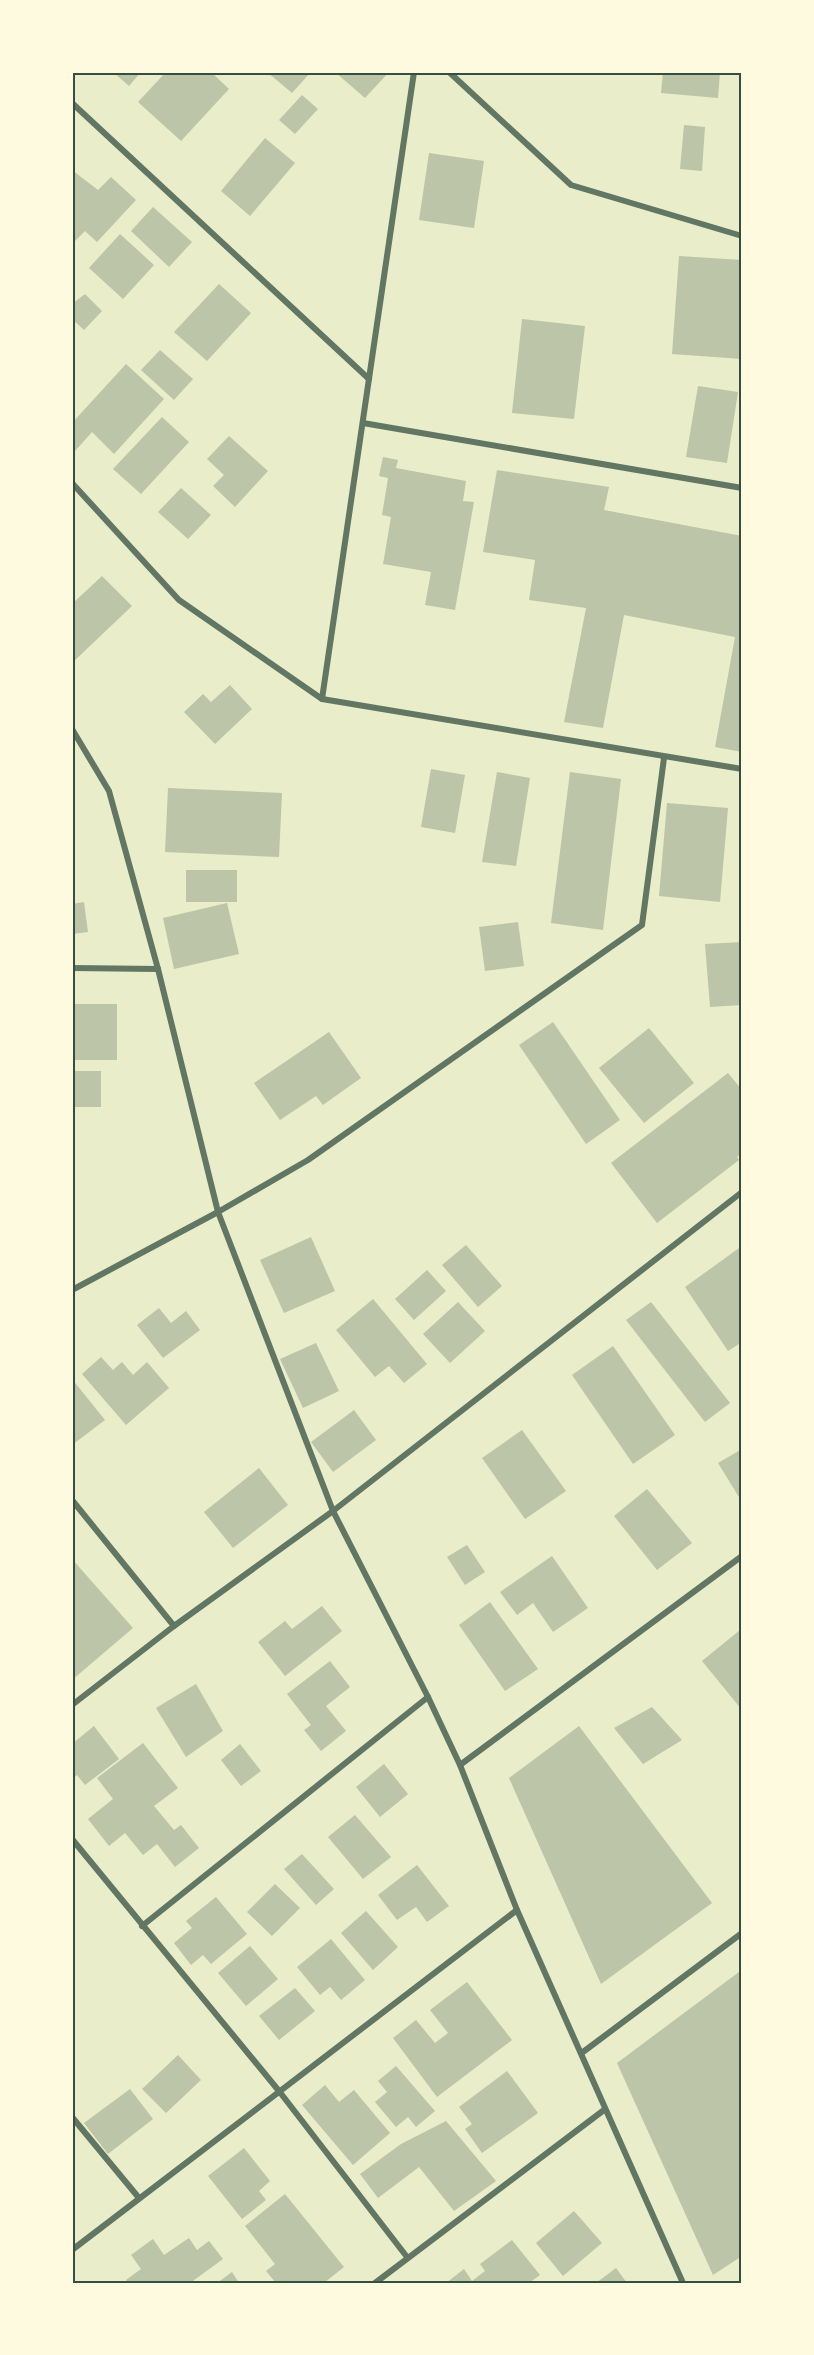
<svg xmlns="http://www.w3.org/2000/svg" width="814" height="2355" viewBox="0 0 814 2355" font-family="'Public Sans',sans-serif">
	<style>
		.building { fill: #bcc5a7 }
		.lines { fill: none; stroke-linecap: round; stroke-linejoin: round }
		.minor { stroke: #617663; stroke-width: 6 }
		.neatline { fill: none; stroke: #344e41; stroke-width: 2 }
	</style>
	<rect width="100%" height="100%" fill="#e9edc9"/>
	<!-- building -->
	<g class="building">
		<path d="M113 72H141L129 86Z"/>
		<path d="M166 72H211L229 89 181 141 138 102Z"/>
		<path d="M267 72H311L292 93Z"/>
		<path d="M335 72H389L365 98Z"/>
		<path d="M663 72H720L718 98 661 93Z"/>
		<path d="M302 95 318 109 295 134 279 120Z"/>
		<path d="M684 125 705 127 702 171 680 169Z"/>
		<path d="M265 138 295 163 250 216 221 191Z"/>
		<path d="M429 153 484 161 474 228 419 220Z"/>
		<path d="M72 170 98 190 111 177 136 200 97 242 85 231 72 244Z"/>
		<path d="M153 207 192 242 169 267 131 231Z"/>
		<path d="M120 234 154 265 123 299 89 268Z"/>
		<path d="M679 256 742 260V359L672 354Z"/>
		<path d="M219 284 251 313 207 361 174 332Z"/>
		<path d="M85 294 102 311 84 330 72 319V304Z"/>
		<path d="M522 319 585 326 574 419 512 413Z"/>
		<path d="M160 350 193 379 174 400 141 370Z"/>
		<path d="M126 364 164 399 114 454 92 432 75 451 72 449V423Z"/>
		<path d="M698 386 738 392 727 463 686 457Z"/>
		<path d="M162 417 189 442 141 494 113 469Z"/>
		<path d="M229 436 268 471 235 507 213 486 224 475 207 459Z"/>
		<path d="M383 457 398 460 396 468 466 481 463 501 474 502 455 610 425 605 431 572 383 564 391 517 382 515 388 478 379 476Z"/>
		<path d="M497 470 609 487 604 510 742 536V752L715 747 735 637 624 615 603 728 564 722 586 608 529 600 535 560 483 552Z"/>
		<path d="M181 488 211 515 188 539 158 512Z"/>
		<path d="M102 576 132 606 72 663V604Z"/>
		<path d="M230 685 252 709 215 744 184 712 203 694 211 702Z"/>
		<path d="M431 769 465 775 455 833 421 827Z"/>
		<path d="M497 772 530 778 516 866 482 862Z"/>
		<path d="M570 772 621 779 603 930 551 923Z"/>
		<path d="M168 788 282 793 279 857 165 852Z"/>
		<path d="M667 803 728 808 720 902 659 896Z"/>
		<rect x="186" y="870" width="51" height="32"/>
		<path d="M84 902 88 932 72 934V904Z"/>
		<path d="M227 903 239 954 174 969 163 918Z"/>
		<path d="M518 922 524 966 485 971 479 927Z"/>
		<path d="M742 942V1005L710 1007 705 944Z"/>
		<rect x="72" y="1004" width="45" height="56"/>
		<path d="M553 1022 620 1120 586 1144 519 1045Z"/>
		<path d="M649 1028 694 1083 644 1123 599 1068Z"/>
		<path d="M329 1032 361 1078 323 1105 316 1096 280 1120 254 1083Z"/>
		<rect x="72" y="1071" width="29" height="36"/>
		<path d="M728 1073 742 1090V1153L737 1157 739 1160 657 1223 611 1163Z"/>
		<path d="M311 1237 335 1291 284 1313 260 1260Z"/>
		<path d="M466 1245 502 1286 478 1307 442 1265Z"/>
		<path d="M742 1246V1342L728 1351 685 1287Z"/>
		<path d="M427 1270 446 1291 414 1320 395 1299Z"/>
		<path d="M373 1299 427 1364 404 1383 389 1366 375 1377 336 1330Z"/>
		<path d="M458 1302 485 1331 450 1363 423 1334Z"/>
		<path d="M651 1302 730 1403 705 1422 626 1320Z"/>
		<path d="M159 1308 171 1323 186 1311 200 1330 163 1358 137 1325Z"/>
		<path d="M316 1343 339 1391 303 1408 280 1359Z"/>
		<path d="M613 1346 675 1435 633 1464 572 1375Z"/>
		<path d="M101 1357 113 1370 122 1362 133 1375 147 1362 169 1388 126 1425 82 1374Z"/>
		<path d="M72 1379 105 1420 72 1445Z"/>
		<path d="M354 1410 376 1440 333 1472 311 1442Z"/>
		<path d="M522 1430 566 1491 525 1519 482 1458Z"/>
		<path d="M742 1449V1502L718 1463Z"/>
		<path d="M259 1468 288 1505 233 1548 204 1512Z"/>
		<path d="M647 1489 692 1543 657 1570 614 1516Z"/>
		<path d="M467 1545 485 1572 465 1585 447 1557Z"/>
		<path d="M552 1556 588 1608 553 1632 533 1603 517 1615 500 1592Z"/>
		<path d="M72 1559 133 1628 72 1680Z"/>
		<path d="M490 1602 538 1669 505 1691 459 1625Z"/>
		<path d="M322 1606 342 1631 285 1676 258 1642 285 1621 292 1629Z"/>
		<path d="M740 1630 742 1633V1710L702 1661Z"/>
		<path d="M330 1661 350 1687 326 1706 346 1731 321 1751 304 1730 311 1725 287 1694Z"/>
		<path d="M196 1684 223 1731 186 1757 156 1708Z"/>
		<path d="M652 1707 682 1740 643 1764 614 1728Z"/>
		<path d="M94 1726 119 1759 85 1785 77 1775 72 1779V1744Z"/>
		<path d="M579 1726 712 1903 601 1984 509 1778Z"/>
		<path d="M143 1743 178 1788 154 1806 174 1830 181 1825 199 1848 175 1867 157 1844 143 1855 125 1833 109 1846 88 1819 113 1799 97 1778Z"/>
		<path d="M240 1744 261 1771 241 1786 221 1760Z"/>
		<path d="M384 1764 408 1794 380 1817 356 1787Z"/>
		<path d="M355 1815 391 1857 363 1879 328 1837Z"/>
		<path d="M302 1854 334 1889 316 1905 284 1869Z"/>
		<path d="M417 1865 449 1906 427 1922 416 1907 397 1920 378 1895Z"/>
		<path d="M275 1884 300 1908 272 1936 247 1912Z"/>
		<path d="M216 1897 247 1934 211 1964 203 1955 191 1965 174 1943 192 1928 186 1921Z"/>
		<path d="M366 1911 398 1947 373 1970 341 1933Z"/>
		<path d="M331 1939 365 1980 341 2000 330 1987 320 1995 297 1967Z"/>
		<path d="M250 1946 278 1979 246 2006 218 1973Z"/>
		<path d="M739 1972 742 1978V2256L713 2275 617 2063Z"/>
		<path d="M467 1982 512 2040 437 2097 393 2038 416 2020 435 2043 448 2033 430 2010Z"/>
		<path d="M295 1988 315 2011 279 2040 259 2016Z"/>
		<path d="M178 2055 201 2080 166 2113 142 2089Z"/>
		<path d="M396 2066 435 2111 416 2127 408 2117 396 2127 375 2102 387 2092 378 2081Z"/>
		<path d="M507 2071 538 2113 482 2153 465 2129 472 2124 459 2107Z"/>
		<path d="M325 2085 339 2102 354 2090 390 2133 353 2165 302 2105Z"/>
		<path d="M130 2089 153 2119 108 2154 84 2123Z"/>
		<path d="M446 2121 496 2181 454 2211 419 2167 378 2198 360 2174 401 2144Z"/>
		<path d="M244 2148 270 2181 259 2191 266 2200 242 2219 208 2176Z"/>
		<path d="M285 2194 344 2267 324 2283H276L266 2271 275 2264 245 2226Z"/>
		<path d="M574 2211 602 2243 563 2276 536 2243Z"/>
		<path d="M189 2238 197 2250 209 2241 223 2259 190 2283H128L126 2280 141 2269 131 2255 153 2239 164 2255Z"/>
		<path d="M512 2240 540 2275 529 2283H446L464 2269 472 2281 485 2271 480 2264Z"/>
		<path d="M616 2268 627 2283H596Z"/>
		<path d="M232 2272 239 2283H217Z"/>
	</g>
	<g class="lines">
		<!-- minor -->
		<g class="minor">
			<path d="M449 72 571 185 742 236"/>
			<path d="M72 103 369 379"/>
			<path d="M363 423 742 488"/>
			<path d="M72 483 179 600 322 699 742 769"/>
			<path d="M322 699 414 72"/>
			<path d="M72 729 109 791 158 969 218 1212 72 1290"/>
			<path d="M664 758 642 925 308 1160 218 1212 333 1511 428 1697 460 1765 517 1910 683 2283"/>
			<path d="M72 968 158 969"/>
			<path d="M72 1500 174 1626"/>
			<path d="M72 1705 174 1626 333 1511 742 1192"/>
			<path d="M460 1765 742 1556"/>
			<path d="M72 1839 279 2091 407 2257"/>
			<path d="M142 1926 428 1697"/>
			<path d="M583 2052 742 1933"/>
			<path d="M72 2117 139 2198"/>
			<path d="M72 2250 517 1910"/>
			<path d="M375 2283 604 2110"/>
		</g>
	</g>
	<!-- border -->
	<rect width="814" height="2355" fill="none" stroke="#fefae0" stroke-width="147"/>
	<rect x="74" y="74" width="666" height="2208" class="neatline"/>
</svg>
